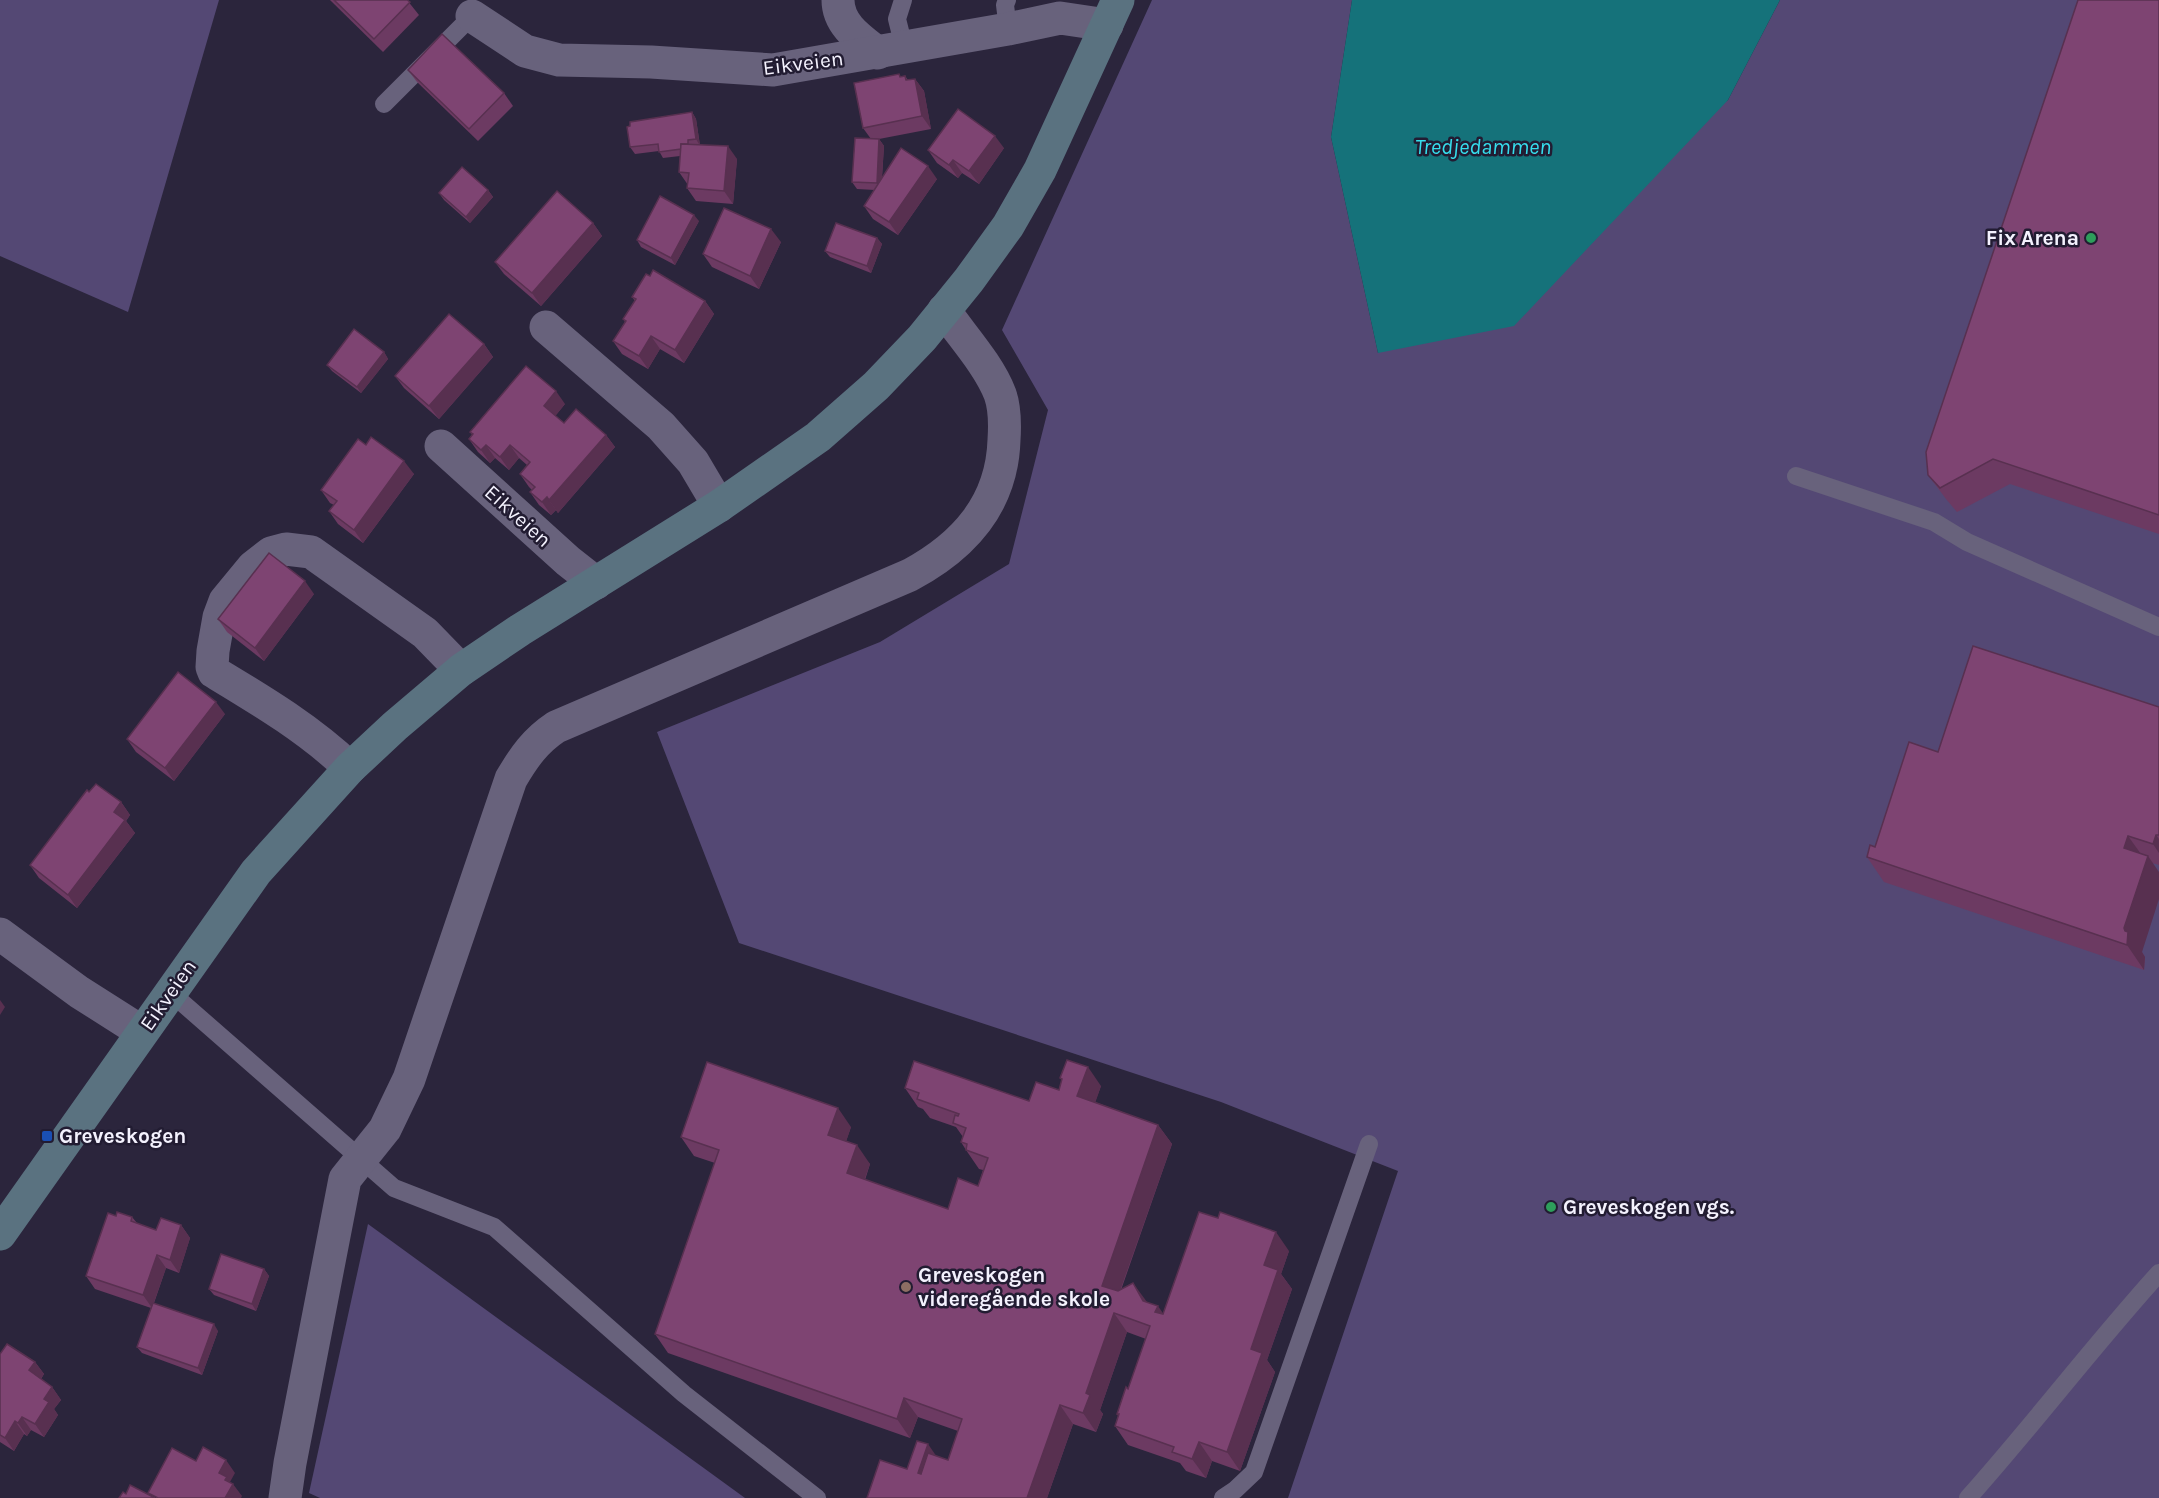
<svg xmlns="http://www.w3.org/2000/svg" width="2159" height="1498" viewBox="0 0 2159 1498" font-family="Karla,sans-serif">
	<style>
		.green { fill: #544874 }
		.water { fill: #15727a }
		.lines { fill: none; stroke-linecap: round; stroke-linejoin: round }
		.service { stroke: #68627c; stroke-width: 18 }
		.minor { stroke: #68627c; stroke-width: 33 }
		.secondary { stroke: #5a7280; stroke-width: 33 }
		.wall { fill: #6c3a62 }
		.shaded-wall { fill: #583050 }
		.building { fill: #7e4472; stroke: #583050; stroke-width: 1.5 }
		.leisure-dot { fill: #2e9e5b; stroke: #221c32; stroke-width: 2 }
		.transit-dot { fill: #1a4fb4; stroke: #221c32; stroke-width: 2 }
		.education-dot { fill: #8d6e63; stroke: #221c32; stroke-width: 2 }
		.labels { text-anchor: middle; stroke-width: 5; stroke-linejoin: round; paint-order: stroke }
		.street-label { font-size: 21px; fill: #f4f2fe; stroke: #221c32 }
		.poi-label { font-size: 21px; font-weight: bold; fill: #f4f2fe; stroke: #221c32; text-anchor: start }
		.water-label { font-size: 22px; font-style: italic; fill: #36deed; stroke: #221c32 }
	</style>
	<rect width="100%" height="100%" fill="#2b253c"/>
	<!-- green -->
	<g class="green">
		<path d="M0 0H219L128 312 0 256Z"/>
		<path d="M1152 0H1352L1331 137 1378 353 1728 100 1780 0H2159V1498H1288L1398 1171 1221 1102 739 943 657 732 880 642 1009 564 1048 410 1002 330Z"/>
		<path d="M368 1224 745 1498H320L309 1493Z"/>
	</g>
	<!-- water -->
	<path class="water" d="M1352 0H1780L1728 100 1514 326 1378 353 1331 137Z"/>
	<g class="lines">
		<!-- service -->
		<g class="service">
			<path d="M903 0 897 19 904 47"/>
			<path d="M1007 0 1005 5 1008 29"/>
			<path d="M384 104 472 16"/>
			<path d="M1796 476 1934 522 1967 542 2159 627"/>
			<path d="M170 992 394 1188 494 1227 684 1394 817 1498"/>
			<path d="M1223 1498 1235 1490 1254 1472 1369 1144"/>
			<path d="M1968 1498C2034 1424 2093 1346 2159 1273"/>
		</g>
		<!-- minor -->
		<g class="minor">
			<path d="M838 0C838 25 860 39 878 53"/>
			<path d="M472 16 525 51 559 60 651 62 773 70 1008 29 1060 18 1107 25"/>
			<path d="M546 327 661 426 693 462 719 506"/>
			<path d="M441 446 568 561 596 583"/>
			<path d="M350 768C309 729 262 701 214 672L212 667 213 651 219 617 225 601 253 567 271 553 286 549 311 552 425 633 461 670"/>
			<path d="M0 934 79 992 142 1032"/>
			<path d="M285 1498 290 1463 345 1179 385 1129 409 1079 511 779C524 757 535 741 556 727L910 575C964 546 1002 504 1004 440 1005 425 1005 408 1000 394 989 365 962 336 944 310"/>
		</g>
		<!-- secondary -->
		<path class="secondary" d="M0 1234 256 872 350 768 395 726 461 670 520 630 719 506 818 437 876 386 922 338 969 280 1008 226 1040 170 1118 0"/>
	</g>
	<!-- wall -->
	<g class="wall">
		<path d="M330 0H407L419 15 383 52Z"/>
		<path d="M2159 0V534L2010 484 1957 512 1946 499 1928 475Z"/>
		<path d="M408 70 504 93 513 106 478 141 417 82Z"/>
		<path d="M899 74 901 77 905 76 908 80 915 79 924 91 931 129 879 139 884 146 882 178 937 179 898 235 873 219 864 206 875 190 857 189 852 182 871 139 863 128Z"/>
		<path d="M692 112 696 119 700 145 737 159 733 204 696 201 687 188 688 185 679 172 680 156 663 158 659 151 635 154 630 147Z"/>
		<path d="M1004 148 979 184 962 173 958 178 937 163 928 150Z"/>
		<path d="M488 190 493 197 470 223 444 200 439 193Z"/>
		<path d="M699 221 675 265 641 247 637 240Z"/>
		<path d="M593 223 602 236 541 306 504 274 495 262Z"/>
		<path d="M877 238 882 244 871 273 830 257 825 251Z"/>
		<path d="M781 242 759 289 712 267 703 254Z"/>
		<path d="M650 276 705 301 714 314 684 363 660 349 648 369 622 354 613 341 625 322 623 319 635 301 632 297Z"/>
		<path d="M484 344 493 357 439 419 404 388 395 376Z"/>
		<path d="M384 352 388 359 361 393 332 371 327 365Z"/>
		<path d="M565 404 555 416 564 423 606 435 615 447 558 513 556 510 551 515 539 505 530 492 532 490 529 487 520 474 527 465 519 458 509 470 495 458 490 463 478 452 469 439 472 435 470 432Z"/>
		<path d="M366 445 414 474 363 543 338 524 329 511 334 505 330 503 321 490Z"/>
		<path d="M314 594 264 661 227 632 218 619Z"/>
		<path d="M2159 707V865L2152 863 2142 952 2145 957 2144 970 1884 882 1867 857 1938 752Z"/>
		<path d="M225 714 174 781 136 752 127 739Z"/>
		<path d="M89 792 121 802 130 815 126 821 135 833 77 908 39 878 30 865Z"/>
		<path d="M1060 1078 1101 1086 1095 1102 1158 1125 1172 1144 1121 1290 1147 1302 1163 1314 1289 1251 1281 1274 1292 1289 1267 1360 1275 1372 1240 1471 1212 1461 1206 1478 1186 1471 1180 1463 1128 1445 1115 1426 1118 1416 1117 1414 1128 1389 1146 1339 1127 1332 1100 1410 1103 1414 1096 1432 1073 1424 1047 1498H867L907 1469 936 1456 948 1460 958 1431 918 1417 910 1438 668 1353 655 1334 715 1163 694 1156 681 1137 851 1127 846 1141 870 1164 865 1180 948 1209 978 1186 983 1170 979 1169 966 1150 961 1142 963 1137 956 1127 930 1118 923 1109 918 1107 905 1088 1029 1101 1059 1090 1062 1081Z"/>
		<path d="M116 1216 132 1217 137 1223 156 1230 181 1225 190 1238 179 1273 166 1268 154 1303 218 1331 202 1375 142 1353 137 1347 151 1308 95 1289 86 1276Z"/>
		<path d="M264 1269 269 1276 256 1311 214 1295 209 1289Z"/>
		<path d="M0 1354 35 1362 44 1374 41 1379 52 1387 61 1400 54 1409 58 1415 44 1437 31 1430 27 1436 24 1434 14 1451 0 1442Z"/>
	</g>
	<!-- shaded-wall -->
	<g class="shaded-wall">
		<path d="M915 79 924 91 931 129 922 116Z"/>
		<path d="M692 112 696 119 700 146 696 139Z"/>
		<path d="M995 136 1004 148 979 184 969 171Z"/>
		<path d="M879 139 884 146 881 190 877 183Z"/>
		<path d="M728 146 737 159 733 204 724 191Z"/>
		<path d="M953 160 962 173 958 178 949 165Z"/>
		<path d="M928 166 937 179 898 235 889 222Z"/>
		<path d="M488 190 493 197 470 223 466 217Z"/>
		<path d="M694 215 699 221 675 265 671 258Z"/>
		<path d="M593 223 602 236 541 306 532 293Z"/>
		<path d="M771 229 781 242 759 289 750 276Z"/>
		<path d="M877 238 882 244 871 273 867 266Z"/>
		<path d="M705 301 714 314 684 363 675 350Z"/>
		<path d="M651 336 660 349 648 369 639 356Z"/>
		<path d="M484 344 493 357 439 419 429 406Z"/>
		<path d="M384 352 388 359 361 393 357 387Z"/>
		<path d="M556 391 565 404 553 419 544 406Z"/>
		<path d="M606 435 615 447 558 513 549 500Z"/>
		<path d="M486 445 495 458 490 463 481 450Z"/>
		<path d="M510 445 519 458 509 470 500 457Z"/>
		<path d="M404 461 414 474 363 543 354 530Z"/>
		<path d="M547 497 556 510 551 515 542 502Z"/>
		<path d="M305 581 314 594 264 661 255 648Z"/>
		<path d="M216 702 225 714 174 781 165 768Z"/>
		<path d="M121 802 130 815 126 821 135 833 77 908 68 895 114 812Z"/>
		<path d="M2156 835 2159 839V853L2153 844Z"/>
		<path d="M2128 836 2146 861 2124 848Z"/>
		<path d="M2148 856 2159 872V899L2142 952 2145 957 2144 970 2127 945 2124 928Z"/>
		<path d="M0 1000 5 1007 0 1015Z"/>
		<path d="M1088 1067 1101 1086 1091 1115 1077 1096Z"/>
		<path d="M838 1108 851 1127 842 1154 828 1135Z"/>
		<path d="M1158 1125 1172 1144 1115 1305 1102 1286Z"/>
		<path d="M857 1145 870 1164 860 1192 847 1173Z"/>
		<path d="M181 1225 190 1238 179 1273 170 1260Z"/>
		<path d="M1276 1232 1289 1251 1281 1274 1292 1289 1267 1360 1275 1372 1240 1471 1227 1452 1251 1349 1264 1265Z"/>
		<path d="M157 1255 166 1268 152 1308 143 1295Z"/>
		<path d="M264 1269 269 1276 256 1311 252 1304Z"/>
		<path d="M1133 1283 1147 1302 1143 1301Z"/>
		<path d="M1158 1306 1171 1325 1155 1312Z"/>
		<path d="M1114 1313 1127 1332 1100 1410 1103 1414 1096 1432 1083 1413 1086 1393Z"/>
		<path d="M214 1324 218 1331 202 1375 198 1368Z"/>
		<path d="M35 1362 44 1374 38 1383 29 1370Z"/>
		<path d="M52 1387 61 1400 54 1409 58 1415 44 1437 35 1424 44 1399Z"/>
		<path d="M904 1398 918 1417 910 1438 897 1419Z"/>
		<path d="M1060 1405 1073 1424 1047 1498H1027Z"/>
		<path d="M22 1417 31 1430 27 1436 18 1423Z"/>
		<path d="M15 1421 24 1434 14 1451 5 1438Z"/>
		<path d="M1199 1442 1212 1461 1206 1478 1192 1459Z"/>
		<path d="M928 1444 941 1463 931 1492 918 1473Z"/>
		<path d="M226 1460 235 1473 230 1482 233 1484 242 1496 241 1498H225L219 1473Z"/>
	</g>
	<!-- building -->
	<g class="building">
		<path d="M334 0H407L410 2 374 39Z"/>
		<path d="M2078 0H2159V515L1993 459 1940 488 1928 475 1926 452Z"/>
		<path d="M442 34 504 93 469 129 408 70Z"/>
		<path d="M899 74 900 77 905 76 906 80 915 79 922 116 863 128 854 83Z"/>
		<path d="M958 109 995 136 969 171 953 160 949 165 928 150Z"/>
		<path d="M692 112 696 139 688 140V144H681V149L659 152 658 144 630 147 627 127 630 126V122Z"/>
		<path d="M855 138 879 139 877 183 852 182Z"/>
		<path d="M681 144 728 146 724 191 687 188 689 173 679 172Z"/>
		<path d="M901 148 928 166 889 222 864 206Z"/>
		<path d="M462 167 488 190 466 217 439 193Z"/>
		<path d="M557 191 593 223 532 293 495 262Z"/>
		<path d="M660 196 694 215 671 258 637 240Z"/>
		<path d="M724 208 771 229 750 276 703 254Z"/>
		<path d="M836 223 877 238 867 266 825 251Z"/>
		<path d="M653 270 705 301 675 350 651 336 639 356 613 341 626 321 623 319 636 299 632 297 646 274 650 276Z"/>
		<path d="M449 314 484 344 429 406 395 376Z"/>
		<path d="M354 329 384 352 357 387 327 365Z"/>
		<path d="M526 366 556 391 544 406 564 423 576 409 606 435 549 500 547 497 542 502 530 492 535 487 520 474 530 462 510 445 500 457 486 445 481 450 469 439 473 434 470 432Z"/>
		<path d="M371 437 404 461 354 530 329 511 337 501 321 490 358 439 366 445Z"/>
		<path d="M269 553 305 581 255 648 218 619Z"/>
		<path d="M1973 646 2159 707V835H2156L2153 844 2128 836 2124 848 2148 856 2124 928 2125 931 2128 932 2127 945 1867 857 1870 845 1875 847 1909 742 1938 752Z"/>
		<path d="M178 672 216 702 165 768 127 739Z"/>
		<path d="M96 784 121 802 114 812 125 820 68 895 30 865 87 790 89 792Z"/>
		<path d="M1067 1060 1088 1067 1077 1096 1158 1125 1102 1286 1118 1291 1133 1283 1143 1301 1158 1306 1155 1312 1163 1314 1199 1212 1218 1218 1220 1212 1276 1232 1264 1265 1278 1270 1251 1349 1262 1353 1227 1452 1199 1442 1192 1459 1172 1452 1174 1447 1115 1426 1119 1414H1117L1126 1387 1128 1389 1150 1326 1114 1313 1086 1393 1090 1395 1083 1413 1060 1405 1027 1498H867L880 1460 907 1469 917 1441 928 1444 918 1473 921 1474 928 1453 948 1460 962 1419 904 1398 897 1419 655 1334 719 1150 681 1137 707 1062 838 1108 828 1135 857 1145 847 1173 948 1209 958 1178 978 1186 988 1158 966 1150 967 1144 961 1142 966 1128 953 1123 955 1115 958 1116 959 1114 917 1099 919 1093 905 1088 914 1061 1029 1101 1036 1082 1059 1090 1062 1079 1060 1078Z"/>
		<path d="M117 1212 132 1217 131 1221 156 1230 161 1218 181 1225 170 1260 157 1255 143 1295 86 1276 108 1213 116 1216Z"/>
		<path d="M221 1254 264 1269 252 1304 209 1289Z"/>
		<path d="M153 1303 214 1324 198 1368 137 1347Z"/>
		<path d="M7 1344 35 1362 29 1370 52 1387 44 1399 49 1402 35 1424 22 1417 18 1423 15 1421 5 1438 0 1435V1354Z"/>
		<path d="M203 1447 226 1460 219 1473 227 1477 225 1480 233 1484 225 1498H158L148 1493 172 1448 196 1461Z"/>
		<path d="M130 1485 155 1498H119L123 1492 126 1494Z"/>
	</g>
	<!-- markers -->
	<g class="leisure-dot">
		<circle cx="2091" cy="238" r="6"/>
		<circle cx="1551" cy="1207" r="6"/>
	</g>
	<rect class="transit-dot" x="41" y="1130" width="12" height="12" rx="3"/>
	<circle class="education-dot" cx="906" cy="1287" r="6"/>
	<g class="labels">
		<!-- street labels -->
		<g class="street-label">
			<text transform="translate(803 63) rotate(-7)" y="7">Eikveien</text>
			<text transform="translate(518 516) rotate(42)" y="7">Eikveien</text>
			<text transform="translate(168 995) rotate(-55)" y="7">Eikveien</text>
		</g>
		<!-- poi labels -->
		<g class="poi-label">
			<text x="2079" y="245" text-anchor="end">Fix Arena</text>
			<text x="59" y="1143">Greveskogen</text>
			<text x="1563" y="1214">Greveskogen vgs.</text>
			<text x="918" y="1282">Greveskogen<tspan x="918" dy="24">videregående skole</tspan></text>
		</g>
		<!-- water labels -->
		<g class="water-label">
			<text x="1483" y="154">Tredjedammen</text>
		</g>
	</g>
</svg>
